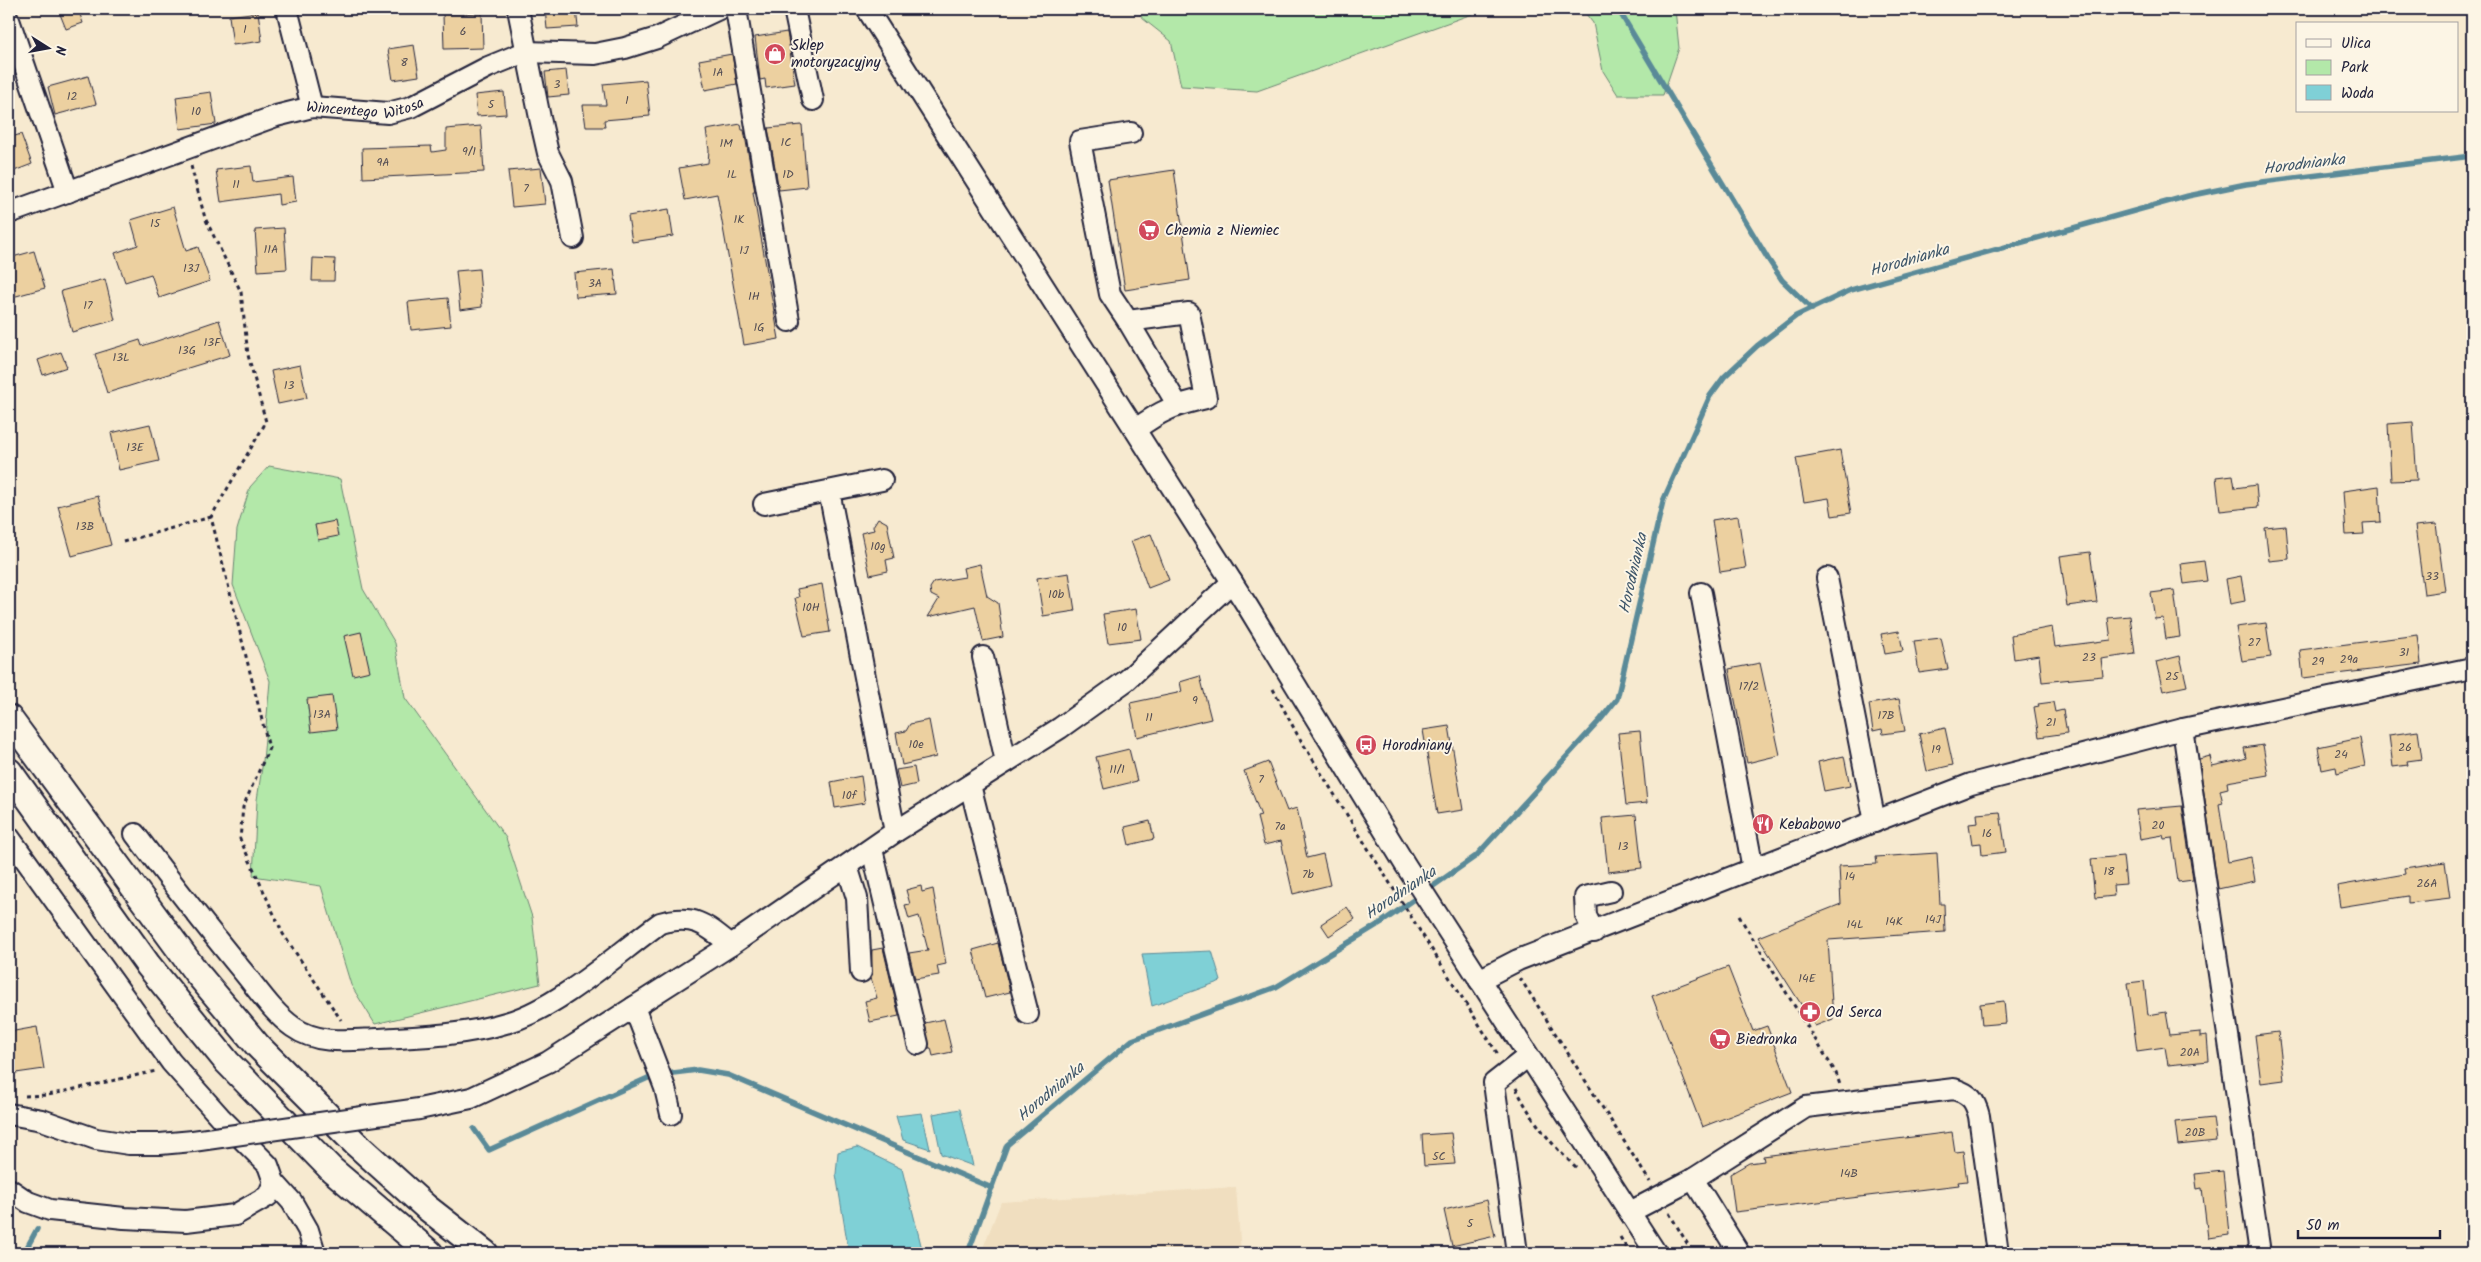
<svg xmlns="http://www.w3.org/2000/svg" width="2481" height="1262" viewBox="0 0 2481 1262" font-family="Kalam,sans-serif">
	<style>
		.built { fill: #f0debf }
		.green { fill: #b3e8a9; stroke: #6a8572 }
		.water { fill: #7fd0d6; stroke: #5a8a98 }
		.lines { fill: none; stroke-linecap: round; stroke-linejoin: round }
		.stream { stroke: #5a8a98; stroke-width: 5.5 }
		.building { fill: #ecd0a0; stroke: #22223b }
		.minor-casing { stroke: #22223b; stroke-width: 24 }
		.major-casing { stroke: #22223b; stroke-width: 29 }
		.path { stroke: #22223b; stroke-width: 3; stroke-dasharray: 4 4; stroke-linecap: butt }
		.minor { stroke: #fcf5e5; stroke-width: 20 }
		.major { stroke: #fcf5e5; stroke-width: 25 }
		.minor-bridge-casing { stroke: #22223b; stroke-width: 24; stroke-linecap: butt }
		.minor-bridge { stroke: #fcf5e5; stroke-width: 20 }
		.labels { text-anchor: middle; stroke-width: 4; stroke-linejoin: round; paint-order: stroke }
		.number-label { font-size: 12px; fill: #544e54 }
		.poi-label { font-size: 15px; fill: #22223b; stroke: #fcf5e5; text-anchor: start }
		.street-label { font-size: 15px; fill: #22223b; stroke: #fcf5e5 }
		.water-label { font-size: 16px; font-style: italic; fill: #3e566a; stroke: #fcf5e5 }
	</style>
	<rect width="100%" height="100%" fill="#f7ead0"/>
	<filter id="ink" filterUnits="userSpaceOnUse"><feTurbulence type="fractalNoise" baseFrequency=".02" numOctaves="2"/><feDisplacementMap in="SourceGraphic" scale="10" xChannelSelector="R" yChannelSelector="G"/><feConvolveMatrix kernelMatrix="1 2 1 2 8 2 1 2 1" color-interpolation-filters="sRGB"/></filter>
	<g filter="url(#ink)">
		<!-- built -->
		<path class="built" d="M1236 1187 1241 1253H981L1001 1202Z"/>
		<!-- green -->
		<g class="green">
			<path d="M1139 9H1486L1257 91 1181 86 1171 41 1142 18Z"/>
			<path d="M1582 9H1675L1679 48 1663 95H1618L1603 71 1593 23Z"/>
			<path d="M269 466 340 479 363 589 395 643 405 698 506 838 532 917 540 984 375 1024 351 985 321 886 253 876 257 800 263 761 270 681 233 585 237 530 250 487Z"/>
		</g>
		<!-- water -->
		<g class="water">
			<path d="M1212 951 1221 981 1152 1006 1142 954Z"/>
			<path d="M960 1109 973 1166 941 1154 933 1114Z"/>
			<path d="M922 1113 930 1149 903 1140 896 1116Z"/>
			<path d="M857 1147 902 1169 923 1253H849L836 1174 838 1152Z"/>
		</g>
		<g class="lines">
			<!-- stream -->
			<g class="stream">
				<path d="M1618 9 1768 259 1782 280 1812 309"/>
				<path d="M673 1073 698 1070 728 1075 992 1188"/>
				<path d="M474 1129 489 1150 648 1078"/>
				<path d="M24 1253 37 1229"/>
				<path d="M968 1253 1007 1145 1132 1040 1276 987 1382 922 1476 856 1601 719 1617 699 1663 501 1710 396 1724 377 1757 346 1796 316 1851 290 2188 196 2246 184 2472 156"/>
			</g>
		</g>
		<!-- building -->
		<g class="building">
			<path d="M58 9H78L83 23 66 29Z"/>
			<path d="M545 9H576L578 27 547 29Z"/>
			<path d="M258 12 262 41 233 45 229 16Z"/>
			<path d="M482 13 483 48 444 49 443 14Z"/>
			<path d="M787 32 795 84 766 88 765 79 760 80 755 37Z"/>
			<path d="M414 45 419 76 393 80 388 49Z"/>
			<path d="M732 54 737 84 705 90 699 60Z"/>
			<path d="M566 70 569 95 548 97 545 72Z"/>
			<path d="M88 76 96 104 55 115 48 87Z"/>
			<path d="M646 80 650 116 604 120 605 127H586L583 105H606L603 84Z"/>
			<path d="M211 92 216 124 180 129 176 97Z"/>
			<path d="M504 92 506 114 477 116 475 95Z"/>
			<path d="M741 124 742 130H744L755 192H753L779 339 744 345 717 194 685 200 679 168 708 163 709 150 706 130Z"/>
			<path d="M802 125 807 187 779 190 768 128Z"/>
			<path d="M481 126 484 172 363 178 362 148 431 146 432 152 446 150V129Z"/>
			<path d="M21 134 32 164 9 173V138Z"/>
			<path d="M251 166 253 182 293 177 296 202 279 205 278 194 221 202 216 170Z"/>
			<path d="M541 168 545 204 512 207 508 171Z"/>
			<path d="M1174 170 1190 280 1125 290 1108 180Z"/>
			<path d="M173 207 186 251 198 247 210 281 159 298 151 274 125 282 115 253 138 245 131 220Z"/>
			<path d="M669 209 673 236 632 242 628 216Z"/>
			<path d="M284 228 287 269 258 271 255 230Z"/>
			<path d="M34 251 45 288 9 298V258Z"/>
			<path d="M313 258 335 259 334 281H312Z"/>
			<path d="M479 269 482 307 460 310 456 271Z"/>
			<path d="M614 269 617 294 576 297 574 273Z"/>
			<path d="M105 279 115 320 72 332 61 291Z"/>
			<path d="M448 298 451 326 411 330 408 302Z"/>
			<path d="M219 320 230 355 107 393 95 354 140 340 142 346Z"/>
			<path d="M61 352 67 367 43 375 38 360Z"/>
			<path d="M300 365 307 398 278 404 271 371Z"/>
			<path d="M2413 422 2417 480 2391 481 2388 424Z"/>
			<path d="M150 424 159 461 119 470 111 433Z"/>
			<path d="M1840 450 1851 513 1832 516 1829 498 1804 502 1796 458Z"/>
			<path d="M2233 475 2235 488 2256 485 2258 507 2220 511 2216 477Z"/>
			<path d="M2379 486 2381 522 2363 523 2364 534 2346 535 2343 491Z"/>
			<path d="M98 496 111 545 72 556 58 506Z"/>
			<path d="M1738 516 1746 568 1720 572 1712 520Z"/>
			<path d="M878 518 887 523 894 558 886 560 888 571 870 575 861 533 874 530 873 526Z"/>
			<path d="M335 521 338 536 318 540 315 525Z"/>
			<path d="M2436 524 2445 591 2424 594 2415 526Z"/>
			<path d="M2286 526 2289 559 2269 561 2265 528Z"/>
			<path d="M1151 534 1169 580 1148 588 1131 541Z"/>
			<path d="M2090 552 2097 602 2067 606 2060 556Z"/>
			<path d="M2204 561 2207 581 2184 584 2181 564Z"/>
			<path d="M980 564 987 596 998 603 1003 637 983 641 975 606 928 617 939 599 931 595 930 588 934 582 965 577 963 568Z"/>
			<path d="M1069 573 1075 611 1043 616 1037 578Z"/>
			<path d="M2241 576 2245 601 2230 604 2226 579Z"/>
			<path d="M822 584 830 632 804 636 795 598 799 597 797 589Z"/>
			<path d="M2174 590 2180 637 2166 639 2163 618 2155 619 2151 593Z"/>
			<path d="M1136 609 1141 639 1108 643 1103 614Z"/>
			<path d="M2130 616 2135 654 2101 659 2103 676 2042 682 2039 655 2014 659 2011 635 2052 627 2055 647 2111 640 2108 618Z"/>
			<path d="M2266 623 2271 657 2242 661 2236 627Z"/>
			<path d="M1899 631 1903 651 1885 654 1881 634Z"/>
			<path d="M361 632 370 671 353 675 344 636Z"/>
			<path d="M2418 635 2421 664 2303 678 2300 650Z"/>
			<path d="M1941 638 1948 669 1919 673 1914 641Z"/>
			<path d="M2180 656 2187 686 2163 691 2156 662Z"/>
			<path d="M1760 663 1780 755 1747 763 1729 669Z"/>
			<path d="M1200 676 1211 719 1137 737 1130 703 1182 692 1180 682Z"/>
			<path d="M332 696 337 729 311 732 307 699Z"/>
			<path d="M1899 699 1905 731 1883 734 1882 729 1873 731 1869 704Z"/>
			<path d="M2053 702 2055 712 2063 710 2067 733 2039 737 2034 707 2039 706 2038 704Z"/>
			<path d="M929 720 936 757 902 765 896 733 906 731 910 724Z"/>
			<path d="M1449 726 1463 810 1437 814 1423 730Z"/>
			<path d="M1945 728 1953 765 1927 771 1919 734Z"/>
			<path d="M1640 731 1647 803 1626 805 1618 733Z"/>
			<path d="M2418 731 2422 759 2407 761 2408 765 2393 767 2389 735Z"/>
			<path d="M2360 738 2365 766 2337 773 2336 767 2322 770 2318 747Z"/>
			<path d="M2263 745 2268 775 2227 782 2228 788 2220 790 2223 803 2219 804 2228 862 2251 857 2255 881 2218 889 2199 759 2210 756 2212 766 2240 760 2246 758 2244 748Z"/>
			<path d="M1129 749 1137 781 1104 789 1096 757Z"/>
			<path d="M1844 756 1850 786 1824 791 1818 762Z"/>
			<path d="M1268 762 1287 811 1297 808 1307 858 1323 854 1330 885 1293 894 1281 841 1264 845 1257 817 1261 816 1244 771Z"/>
			<path d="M914 767 917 784 900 788 896 770Z"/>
			<path d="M861 776 865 803 835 808 831 782Z"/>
			<path d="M2182 806 2193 880 2178 882 2172 838 2164 839 2163 835 2140 839 2136 810Z"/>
			<path d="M2000 812 2006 852 1982 855 1981 843 1972 844 1969 824 1978 823 1977 814Z"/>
			<path d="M1636 815 1642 868 1608 872 1602 818Z"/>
			<path d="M1150 821 1154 839 1129 845 1125 827Z"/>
			<path d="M1937 853 1940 904H1944L1945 932 1828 940 1833 1019 1815 1026 1758 937 1841 904 1839 866 1877 864 1876 857Z"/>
			<path d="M2123 856 2126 884 2113 885 2114 896 2095 898 2091 859Z"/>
			<path d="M2445 862 2450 898 2408 903V896L2340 907 2337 886 2405 874 2404 868Z"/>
			<path d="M921 886 922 892 933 889 946 964 937 966 939 975 915 979 909 953 928 950 919 916 909 919 905 905 910 904 906 890Z"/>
			<path d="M1347 907 1355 919 1329 936 1321 924Z"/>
			<path d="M998 943 1010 992 985 998 973 950Z"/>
			<path d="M883 948 899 1016 870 1022 865 1001 877 998 871 978 872 950Z"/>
			<path d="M1728 967 1753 1031 1767 1026 1792 1092 1702 1127 1652 996Z"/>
			<path d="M2144 981 2148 1015 2166 1012 2170 1035 2200 1032V1037L2207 1036 2209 1061 2168 1065 2165 1047 2137 1051 2128 983Z"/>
			<path d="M2004 1001 2006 1023 1982 1025 1980 1004Z"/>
			<path d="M944 1019 952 1052 933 1056 931 1048H929L925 1023Z"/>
			<path d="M37 1027 44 1069 9 1074V1032Z"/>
			<path d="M2278 1032 2284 1080 2261 1083 2255 1035Z"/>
			<path d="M2213 1118 2216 1141 2178 1145 2175 1122Z"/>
			<path d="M1952 1132 1955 1152 1963 1151 1967 1181 1958 1182 1959 1185 1735 1212 1730 1174 1749 1163 1764 1161 1763 1156Z"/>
			<path d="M1451 1133 1455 1164 1424 1166 1422 1135Z"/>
			<path d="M2223 1171 2229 1235 2208 1238 2202 1188 2197 1189 2195 1174Z"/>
			<path d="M1487 1200 1495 1236 1452 1246 1444 1210Z"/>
		</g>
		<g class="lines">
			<!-- minor casing -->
			<g class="minor-casing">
				<g id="minor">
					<path d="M287 9 312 107"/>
					<path d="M518 9 540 118 548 153 562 181 573 238"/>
					<path d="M736 9 789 321"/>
					<path d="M794 9 813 100"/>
					<path d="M867 9 1248 607 1406 866 1656 1253"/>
					<path d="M9 20 68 192"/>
					<path d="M1131 133 1080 141 1110 294 1128 321 1189 313 1206 398C1175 405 1162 410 1136 429"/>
					<path id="s1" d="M9 213 276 116 312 107 388 113 411 107 488 67 525 52 595 54 625 48 657 38 719 9"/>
					<path d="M1128 321 1177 404"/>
					<path d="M829 491 895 832"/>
					<path d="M764 504 882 480"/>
					<path d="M1827 578 1875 822"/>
					<path d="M1701 593 1753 869"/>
					<path d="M983 657 1006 762"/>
					<path d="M2183 729 2260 1253"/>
					<path d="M970 785 1028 1014"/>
					<path d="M135 834C169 879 204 924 240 968 257 988 272 1012 293 1027 318 1045 350 1040 378 1039 421 1037 467 1035 509 1022 559 1007 617 954 660 923 694 914 705 924 731 945L895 832 1060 728 1127 680 1232 582"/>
					<path d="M9 837 171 1062 220 1117 268 1165 274 1182 292 1202 308 1230 315 1253"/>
					<path d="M872 849 918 1044"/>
					<path d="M847 866 857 898 861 972"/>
					<path d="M1594 932 1586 916 1585 897 1611 891"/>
					<path d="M1479 980 1518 960 1971 784 2183 729 2472 668"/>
					<path d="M634 1007 665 1088 671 1114"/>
					<path d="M419 1109 471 1098 548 1062 731 945"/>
					<path d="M9 1114 42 1120 96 1139 129 1144H160L193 1141"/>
					<path d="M1693 1179 1739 1253"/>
					<path d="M9 1189 28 1202 50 1210 124 1218 186 1221 235 1215 268 1196 274 1182"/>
					<path d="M1630 1212 1693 1179 1806 1107 1954 1089C1970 1094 1975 1100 1979 1116L1998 1253"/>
					<path d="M1517 1253 1494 1083 1527 1057"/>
				</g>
			</g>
			<!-- major casing -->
			<g class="major-casing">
				<g id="major">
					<path d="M9 718 196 972 258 1046 355 1143 426 1207 485 1253"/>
					<path d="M9 771 148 965 227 1062 331 1169 430 1253"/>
				</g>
			</g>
			<!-- path -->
			<g class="path">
				<path d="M191 166 205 218 241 292 248 355 266 422 211 517 269 748 243 807 240 839 283 934 341 1020"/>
				<path d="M123 542 211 517"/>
				<path d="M1273 689 1297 734 1357 831 1499 1056"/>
				<path d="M1739 916 1836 1073 1840 1085"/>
				<path d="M1520 978 1650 1182"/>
				<path d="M1516 1088C1531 1119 1551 1145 1577 1168"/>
				<path d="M25 1096 48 1095 156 1071"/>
				<path d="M1669 1213 1693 1253"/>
				<path d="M1620 1237 1630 1253"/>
			</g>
			<!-- minor -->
			<use href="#minor" class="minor"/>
			<!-- major -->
			<use href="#major" class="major"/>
			<!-- minor-bridge casing -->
			<g class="minor-bridge-casing">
				<path id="minor-bridge" d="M193 1141 419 1109"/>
			</g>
			<!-- minor-bridge -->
			<use href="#minor-bridge" class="minor-bridge"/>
		</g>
	</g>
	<!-- icons -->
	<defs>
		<g id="shop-disc" transform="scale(1.125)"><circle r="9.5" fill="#d1495b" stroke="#fcf5e5"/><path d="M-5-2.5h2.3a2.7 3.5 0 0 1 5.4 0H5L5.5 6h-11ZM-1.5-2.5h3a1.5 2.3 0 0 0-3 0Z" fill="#fff"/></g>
		<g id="supermarket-disc" transform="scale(1.125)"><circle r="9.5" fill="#d1495b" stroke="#fcf5e5"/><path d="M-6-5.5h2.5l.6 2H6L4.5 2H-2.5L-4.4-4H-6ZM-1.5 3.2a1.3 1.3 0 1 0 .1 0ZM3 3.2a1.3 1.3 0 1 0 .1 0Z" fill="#fff"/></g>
		<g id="bus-disc" transform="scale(1.125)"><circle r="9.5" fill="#d1495b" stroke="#fcf5e5"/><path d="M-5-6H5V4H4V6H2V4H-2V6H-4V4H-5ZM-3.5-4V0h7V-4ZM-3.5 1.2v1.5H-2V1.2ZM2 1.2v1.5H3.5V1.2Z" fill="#fff"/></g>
		<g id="restaurant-disc" transform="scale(1.125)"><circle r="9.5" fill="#d1495b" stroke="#fcf5e5"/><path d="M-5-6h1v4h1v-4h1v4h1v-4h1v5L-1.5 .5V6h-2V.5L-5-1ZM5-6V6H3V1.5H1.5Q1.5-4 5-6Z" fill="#fff"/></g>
		<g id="pharmacy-disc" transform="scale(1.125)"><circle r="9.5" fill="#d1495b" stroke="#fcf5e5"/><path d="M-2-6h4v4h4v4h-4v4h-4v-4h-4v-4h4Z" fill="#fff"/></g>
	</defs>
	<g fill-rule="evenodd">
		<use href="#shop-disc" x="775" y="54"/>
		<use href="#supermarket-disc" x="1149" y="230"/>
		<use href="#bus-disc" x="1366" y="745"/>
		<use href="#restaurant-disc" x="1763" y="824"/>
		<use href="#pharmacy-disc" x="1810" y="1012"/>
		<use href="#supermarket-disc" x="1720" y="1039"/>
	</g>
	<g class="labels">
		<!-- number labels -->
		<g class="number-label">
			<text x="245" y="33">1</text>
			<text x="463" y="35">6</text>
			<text x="404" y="66">8</text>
			<text x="718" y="76">1A</text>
			<text x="557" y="88">3</text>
			<text x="72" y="100">12</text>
			<text x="627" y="104">1</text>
			<text x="491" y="108">5</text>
			<text x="196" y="115">10</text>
			<text x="786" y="146">1C</text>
			<text x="726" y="147">1M</text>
			<text x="469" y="155">9/1</text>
			<text x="383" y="166">9A</text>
			<text x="732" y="178">1L</text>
			<text x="788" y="178">1D</text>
			<text x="236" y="188">11</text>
			<text x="526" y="192">7</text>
			<text x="739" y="223">1K</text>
			<text x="155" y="227">15</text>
			<text x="271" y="253">11A</text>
			<text x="744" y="254">1J</text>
			<text x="191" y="272">13J</text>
			<text x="595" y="287">3A</text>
			<text x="754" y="300">1H</text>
			<text x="88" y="309">17</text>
			<text x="759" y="331">1G</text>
			<text x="212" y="346">13F</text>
			<text x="187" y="354">13G</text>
			<text x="121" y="361">13L</text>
			<text x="289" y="389">13</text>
			<text x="135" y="451">13E</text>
			<text x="85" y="530">13B</text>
			<text x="878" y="550">10g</text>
			<text x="2432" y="580">33</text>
			<text x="1056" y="598">10b</text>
			<text x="811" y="611">10H</text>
			<text x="1122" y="631">10</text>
			<text x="2254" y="646">27</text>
			<text x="2404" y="656">31</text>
			<text x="2089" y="661">23</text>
			<text x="2349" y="663">29a</text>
			<text x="2318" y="665">29</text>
			<text x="2172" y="680">25</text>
			<text x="1749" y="690">17/2</text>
			<text x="1195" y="704">9</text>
			<text x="322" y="718">13A</text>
			<text x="1886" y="719">17B</text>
			<text x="1149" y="721">11</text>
			<text x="2051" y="726">21</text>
			<text x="916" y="748">10e</text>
			<text x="2405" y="751">26</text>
			<text x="1936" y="753">19</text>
			<text x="2341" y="758">24</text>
			<text x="1117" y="773">11/1</text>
			<text x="1261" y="783">7</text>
			<text x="849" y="799">10f</text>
			<text x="2158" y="829">20</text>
			<text x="1280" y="830">7a</text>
			<text x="1987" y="837">16</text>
			<text x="1623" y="850">13</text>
			<text x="2109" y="875">18</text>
			<text x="1308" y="878">7b</text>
			<text x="1850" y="880">14</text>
			<text x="2427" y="887">26A</text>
			<text x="1933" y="923">14J</text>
			<text x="1894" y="925">14K</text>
			<text x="1855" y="928">14L</text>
			<text x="1807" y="982">14E</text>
			<text x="2190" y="1056">20A</text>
			<text x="2195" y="1136">20B</text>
			<text x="1439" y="1160">5C</text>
			<text x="1849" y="1177">14B</text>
			<text x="1470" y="1227">5</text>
		</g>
		<!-- poi labels -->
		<g class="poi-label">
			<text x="791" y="50">Sklep<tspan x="791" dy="17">motoryzacyjny</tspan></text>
			<text x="1165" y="235">Chemia z Niemiec</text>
			<text x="1382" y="750">Horodniany</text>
			<text x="1779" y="829">Kebabowo</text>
			<text x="1826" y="1017">Od Serca</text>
			<text x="1736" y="1044">Biedronka</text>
		</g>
		<!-- street labels -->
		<g class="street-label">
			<text dy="5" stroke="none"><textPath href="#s1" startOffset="375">Wincentego Witosa</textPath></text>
		</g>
		<!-- water labels -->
		<g class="water-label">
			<text transform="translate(2304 163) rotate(-7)" y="6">Horodnianka</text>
			<text transform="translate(1909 259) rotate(-16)" y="6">Horodnianka</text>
			<text transform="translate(1632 573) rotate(-77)" y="6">Horodnianka</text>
			<text transform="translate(1400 892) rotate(-34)" y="6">Horodnianka</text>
			<text transform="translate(1050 1091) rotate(-40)" y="6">Horodnianka</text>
		</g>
	</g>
	<!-- margin -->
	<rect width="2481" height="1262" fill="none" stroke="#fcf5e5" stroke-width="30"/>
	<rect x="15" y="15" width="2451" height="1232" fill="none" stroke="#22223b" stroke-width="2" filter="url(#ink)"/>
	<!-- legend -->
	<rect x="2296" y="22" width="162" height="90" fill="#fcf5e5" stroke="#a5a1a1"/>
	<rect x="2306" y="39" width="25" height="8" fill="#fcf5e5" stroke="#a5a1a1"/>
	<text x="2341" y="48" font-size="15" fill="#22223b">Ulica</text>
	<rect x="2306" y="60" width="25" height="15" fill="#b3e8a9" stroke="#a5a1a1"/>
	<text x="2341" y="72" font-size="15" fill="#22223b">Park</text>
	<rect x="2306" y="85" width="25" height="15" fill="#7fd0d6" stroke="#a5a1a1"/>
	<text x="2341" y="98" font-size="15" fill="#22223b">Woda</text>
	<!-- north arrow -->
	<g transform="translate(48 48) rotate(101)" stroke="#fcf5e5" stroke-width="4" paint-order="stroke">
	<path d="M0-4L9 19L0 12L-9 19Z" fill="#22223b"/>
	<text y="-8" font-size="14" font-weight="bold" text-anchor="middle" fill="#22223b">N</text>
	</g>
	<!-- scale -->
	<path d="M2298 1230v8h142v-8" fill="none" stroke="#22223b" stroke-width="2.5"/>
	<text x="2306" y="1230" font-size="15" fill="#22223b" stroke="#fcf5e5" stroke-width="4" paint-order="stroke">50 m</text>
</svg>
